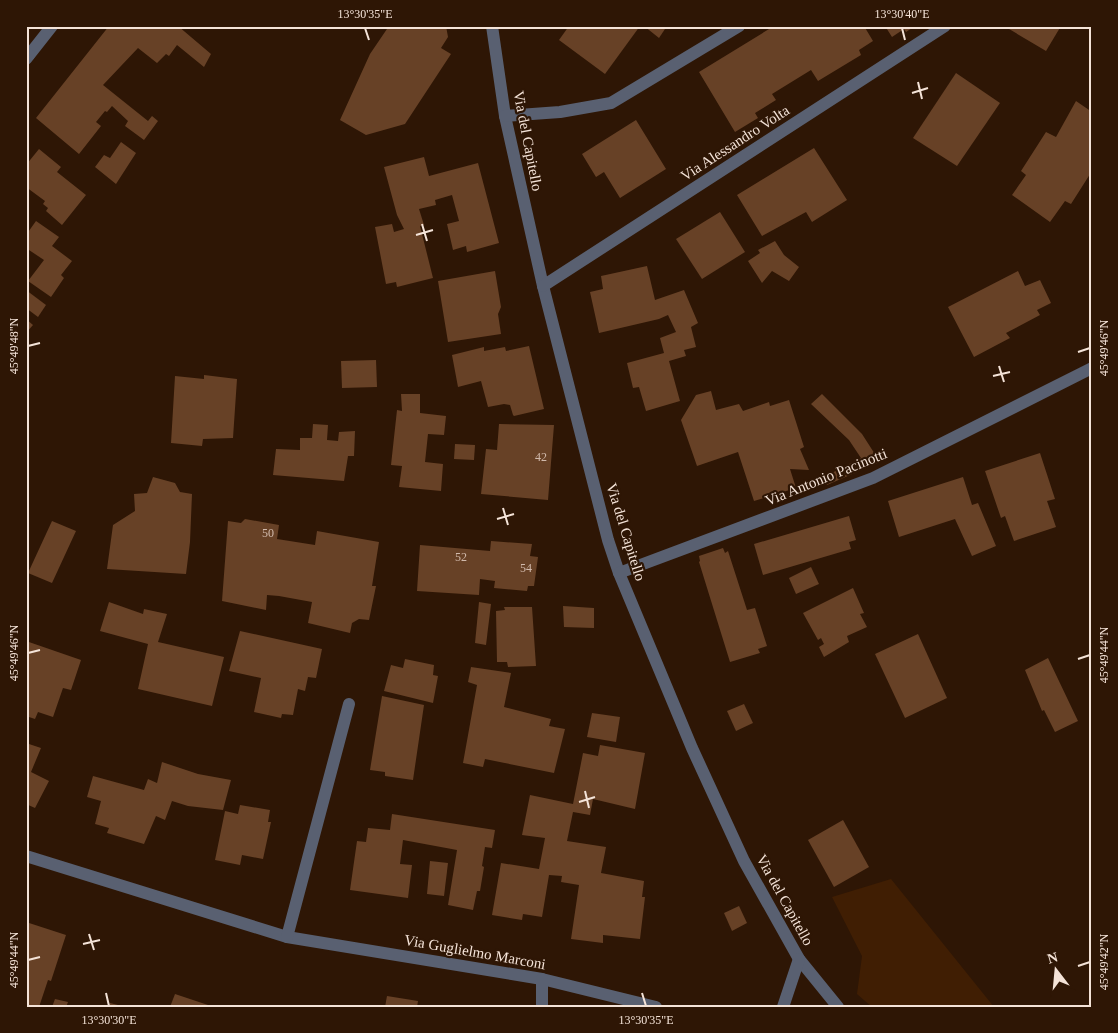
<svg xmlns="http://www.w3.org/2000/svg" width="1118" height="1033" viewBox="0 0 1118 1033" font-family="'Times New Roman',serif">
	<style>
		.green { fill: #401e03 }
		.building { fill: #674126 }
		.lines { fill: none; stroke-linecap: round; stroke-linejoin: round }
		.service { stroke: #596071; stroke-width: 12 }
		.minor { stroke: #596071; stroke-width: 12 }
		.ticks { fill: none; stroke: #f4e3d8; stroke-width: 2 }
		.labels { text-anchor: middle; stroke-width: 4.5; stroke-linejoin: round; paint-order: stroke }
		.number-label { font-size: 12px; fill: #d1baac }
		.street-label { font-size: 15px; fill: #f4e3d8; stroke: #2e1605 }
		.neatline { fill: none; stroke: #f4e3d8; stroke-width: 2 }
		.ticks-label { font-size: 12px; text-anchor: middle; fill: #f4e3d8 }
	</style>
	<rect width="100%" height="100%" fill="#2e1605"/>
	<!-- green -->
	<path class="green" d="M891 879 994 1007H872L857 994 862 956 832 897Z"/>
	<!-- building -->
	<g class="building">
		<path d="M109 26H178L211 54 204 67 177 45 169 56 166 54 157 63 138 48 103 85 148 121 152 116 158 121 144 140 125 126 128 121 112 106 107 112 105 111 96 122 101 126 79 154 36 118Z"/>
		<path d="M389 26H446L448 37 441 48 451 54 405 124 366 135 340 120 370 54Z"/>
		<path d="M569 26H640L605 74 559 40Z"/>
		<path d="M644 26H667L659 38Z"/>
		<path d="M774 26H864L873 41 859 50 861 55 818 81 811 70 772 94 776 100 755 113 758 118 735 132 699 72Z"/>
		<path d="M885 26H915L906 32 904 29 892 37Z"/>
		<path d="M1004 26H1061L1046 51Z"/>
		<path d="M956 73 1000 103 957 166 913 138Z"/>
		<path d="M1076 101 1092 112V171L1071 204 1065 201 1050 222 1012 195 1026 175 1021 171 1046 132 1056 137Z"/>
		<path d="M636 120 666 169 620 198 604 172 596 177 582 154Z"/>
		<path d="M121 142 136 153 116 184 95 167 104 155 110 158Z"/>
		<path d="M814 148 847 200 812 222 806 212 762 236 737 195Z"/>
		<path d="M39 149 61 167 57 172 86 195 62 225 46 211 48 208 43 204 45 201 26 187V165Z"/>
		<path d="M424 157 429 176 478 163 499 243 467 252 466 246 453 250 447 224 459 221 452 195 435 200 436 205 419 209 424 225 420 226 433 278 397 287 396 282 386 284 375 227 392 224 394 232 404 229 397 215 384 167Z"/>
		<path d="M720 212 745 252 702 279 676 239Z"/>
		<path d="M36 221 59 237 52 246 72 261 61 275 64 278 51 297 28 281 44 260 26 248V235Z"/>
		<path d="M775 241 784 255 799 267 789 281 772 271 762 283 748 261 760 253 758 250Z"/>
		<path d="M647 266 655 300 684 290 698 323 691 327 696 347 684 350 686 356 669 361 680 401 646 411 639 387 633 388 627 363 664 353 660 338 676 332 668 315 659 319 599 333 590 292 603 289 601 276Z"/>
		<path d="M495 271 501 307 498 314 501 334 448 342 438 281Z"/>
		<path d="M1018 271 1025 286 1040 280 1051 303 1037 310 1040 315 1006 333 1010 338 974 357 948 307Z"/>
		<path d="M26 290 46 305 38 317 26 308Z"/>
		<path d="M26 319 33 325 26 333Z"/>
		<path d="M529 346 544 409 514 416 513 415 510 405 504 404 488 407 481 381 458 387 452 355 484 347V351L505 347 506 351Z"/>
		<path d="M376 360 377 387 342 388 341 361Z"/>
		<path d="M204 375 237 379 233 438 203 439 202 446 171 443 175 376 204 379Z"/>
		<path d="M711 391 716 410 739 404 743 411 769 402 770 406 789 400 804 447 800 449 809 470 790 469 796 488 754 501 738 452 697 466 681 420 696 395Z"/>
		<path d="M401 394H420V413L446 416 444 435 428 434 425 462 443 464 441 491 399 487 402 466 391 465 397 410 402 411Z"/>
		<path d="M822 394 862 434 880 462 827 485 822 478 861 458 849 440 811 404Z"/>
		<path d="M313 424 328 425 327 440 338 441 339 432 355 431 354 456H348L344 481 273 475 276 449 300 450V438H312Z"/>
		<path d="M499 424 554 425 548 500 481 494 486 449 497 450Z"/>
		<path d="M455 444 475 445 474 460 454 459Z"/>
		<path d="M1040 453 1055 499 1047 501 1056 527 1014 541 1005 516 1001 518 985 471Z"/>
		<path d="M153 477 175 483 180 492 192 494 190 542 186 574 107 569 113 525 135 511 134 494 147 493Z"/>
		<path d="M963 477 972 505 978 503 996 546 972 556 955 519 899 537 888 501Z"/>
		<path d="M849 516 856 540 849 542 851 549 763 575 754 544Z"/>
		<path d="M245 519 279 525 277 539 315 545 317 531 379 542 372 586H376L369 620 359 619 352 623 350 633 308 623 312 602 279 596 267 595 266 610 222 601 228 521 241 523Z"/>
		<path d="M52 521 76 531 52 583 28 573Z"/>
		<path d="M491 541 532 544 530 556 538 557 534 586H528L527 591 494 588 495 581 480 579 479 595 417 591 420 545 490 551Z"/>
		<path d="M723 548 725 553 728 551 747 610 755 608 767 646 758 649 760 653 730 662 699 562 700 561 699 556Z"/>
		<path d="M811 567 819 584 796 594 789 578Z"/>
		<path d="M853 588 864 613 860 614 867 627 847 636 849 642 824 657 819 647 824 644 821 638 818 640 803 613Z"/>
		<path d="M109 602 143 614 144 609 167 614 158 642 224 657 212 706 138 689 148 644 100 631Z"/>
		<path d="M479 602 491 604 486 645 475 643Z"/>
		<path d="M563 606 594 608V628L564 627Z"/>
		<path d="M504 607H532L536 666 508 667 507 662H497L496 611 505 610Z"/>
		<path d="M240 631 322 649 316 678 308 677 305 691 298 689 293 715 282 714 281 718 254 712 261 678 229 671Z"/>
		<path d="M918 634 947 698 905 718 875 654Z"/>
		<path d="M26 641 81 660 71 690 63 688 53 717 38 712 35 719 26 716Z"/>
		<path d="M1048 658 1078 721 1055 732 1044 710 1042 711 1025 670Z"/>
		<path d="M405 659 434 665 433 675 438 676 433 703 384 691 391 665 403 668Z"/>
		<path d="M471 667 511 673 504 707 551 719 549 726 565 729 554 773 485 759 483 767 463 763 477 685 468 682Z"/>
		<path d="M382 696 424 705 413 780 385 776V772L370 770Z"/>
		<path d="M744 704 753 723 736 731 727 711Z"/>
		<path d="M592 713 620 717 616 742 587 737Z"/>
		<path d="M26 743 41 748 31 772 49 781 35 808 26 804Z"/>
		<path d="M600 745 645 753 635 809 593 799 590 815 573 812 567 841 606 847 601 873 644 881 642 897H645L640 939 603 935V943L571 939 579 885 561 882 562 876 549 875 542 917 523 914 522 920 492 915 501 863 539 869 545 838 522 835 530 795 573 804 583 753 598 756Z"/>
		<path d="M162 762 198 774 231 780 223 810 188 806 172 801 165 820 156 816 144 844 107 833 109 828 95 824 101 801 87 797 93 776 144 790 148 779 157 783Z"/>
		<path d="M240 805 270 810 268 822H271L263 859 242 855 240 865 215 860 225 811 238 814Z"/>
		<path d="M392 814 495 830 492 848 485 847 482 866 484 867 480 891H477L473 910 448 905 457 850 403 840 400 864 412 865 408 898 350 890 357 841 366 842 368 828 390 830Z"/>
		<path d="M843 820 869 867 834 887 808 840Z"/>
		<path d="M430 861 448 863 444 896 427 894Z"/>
		<path d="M739 906 747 923 732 931 724 913Z"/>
		<path d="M26 922 66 935 51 981 48 980 39 1007H26Z"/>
		<path d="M175 994 211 1006V1007H170Z"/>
		<path d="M387 996 418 1001 417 1007H385Z"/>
		<path d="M55 999 68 1002 66 1007H52Z"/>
		<path d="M110 1003 122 1006V1007H109Z"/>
	</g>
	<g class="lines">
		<!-- service -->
		<path class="service" d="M26 59 52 26"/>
		<!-- minor -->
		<g class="minor">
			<path d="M492 26 505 116 543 286 608 540 619 573 692 748 744 861 799 959 838 1007"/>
			<path d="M26 53 29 55"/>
			<path d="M505 116 560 112 611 103 739 26"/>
			<path d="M543 286 945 26"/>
			<path d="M619 573 873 478 1092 368"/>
			<path d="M26 856 287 937 542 979 656 1007"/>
			<path d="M287 937 349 704"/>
			<path d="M542 1007V979"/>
			<path d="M783 1007 799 959"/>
		</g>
	</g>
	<!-- ticks -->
	<path class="ticks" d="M365 28 369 40M902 28 905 40M918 82 922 99M912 93 928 88M422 224 427 241M416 235 433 230M28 346 40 343M1078 352 1090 348M999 366 1004 382M993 376 1010 372M503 508 508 525M497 519 514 514M28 653 40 650M1078 659 1090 655M585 791 589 808M579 802 595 797M89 934 94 950M83 944 100 940M28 960 40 957M1078 966 1090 962M106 993 109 1006M642 993 646 1006"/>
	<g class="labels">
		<!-- number labels -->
		<g class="number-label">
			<text x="541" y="461">42</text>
			<text x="268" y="537">50</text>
			<text x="461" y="561">52</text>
			<text x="526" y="572">54</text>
		</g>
		<!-- street labels -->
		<g class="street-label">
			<text transform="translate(528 141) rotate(79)" y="5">Via del Capitello</text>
			<text transform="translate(735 143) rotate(-33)" y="5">Via Alessandro Volta</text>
			<text transform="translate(826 477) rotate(-22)" y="5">Via Antonio Pacinotti</text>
			<text transform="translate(626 532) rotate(73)" y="5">Via del Capitello</text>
			<text transform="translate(785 900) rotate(61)" y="5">Via del Capitello</text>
			<text transform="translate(475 952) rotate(10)" y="5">Via Guglielmo Marconi</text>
		</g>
	</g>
	<!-- border -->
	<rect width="1118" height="1033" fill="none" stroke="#2e1605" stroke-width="55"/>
	<!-- north arrow -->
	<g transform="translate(1056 970) rotate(344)" stroke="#2e1605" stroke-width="4" paint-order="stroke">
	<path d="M0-4L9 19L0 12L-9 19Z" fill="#f4e3d8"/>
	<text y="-8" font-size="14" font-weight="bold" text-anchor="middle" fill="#f4e3d8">N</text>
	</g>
	<rect x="28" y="28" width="1062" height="978" class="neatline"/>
	<g class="ticks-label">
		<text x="365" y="18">13°30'35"E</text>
		<text x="902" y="18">13°30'40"E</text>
		<text transform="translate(14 346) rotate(-90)" y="4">45°49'48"N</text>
		<text transform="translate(1104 348) rotate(-90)" y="4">45°49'46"N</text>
		<text transform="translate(14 653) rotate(-90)" y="4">45°49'46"N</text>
		<text transform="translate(1104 655) rotate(-90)" y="4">45°49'44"N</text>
		<text transform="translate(14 960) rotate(-90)" y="4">45°49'44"N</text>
		<text transform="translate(1104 962) rotate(-90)" y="4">45°49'42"N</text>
		<text x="109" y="1024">13°30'30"E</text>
		<text x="646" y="1024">13°30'35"E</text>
	</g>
</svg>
